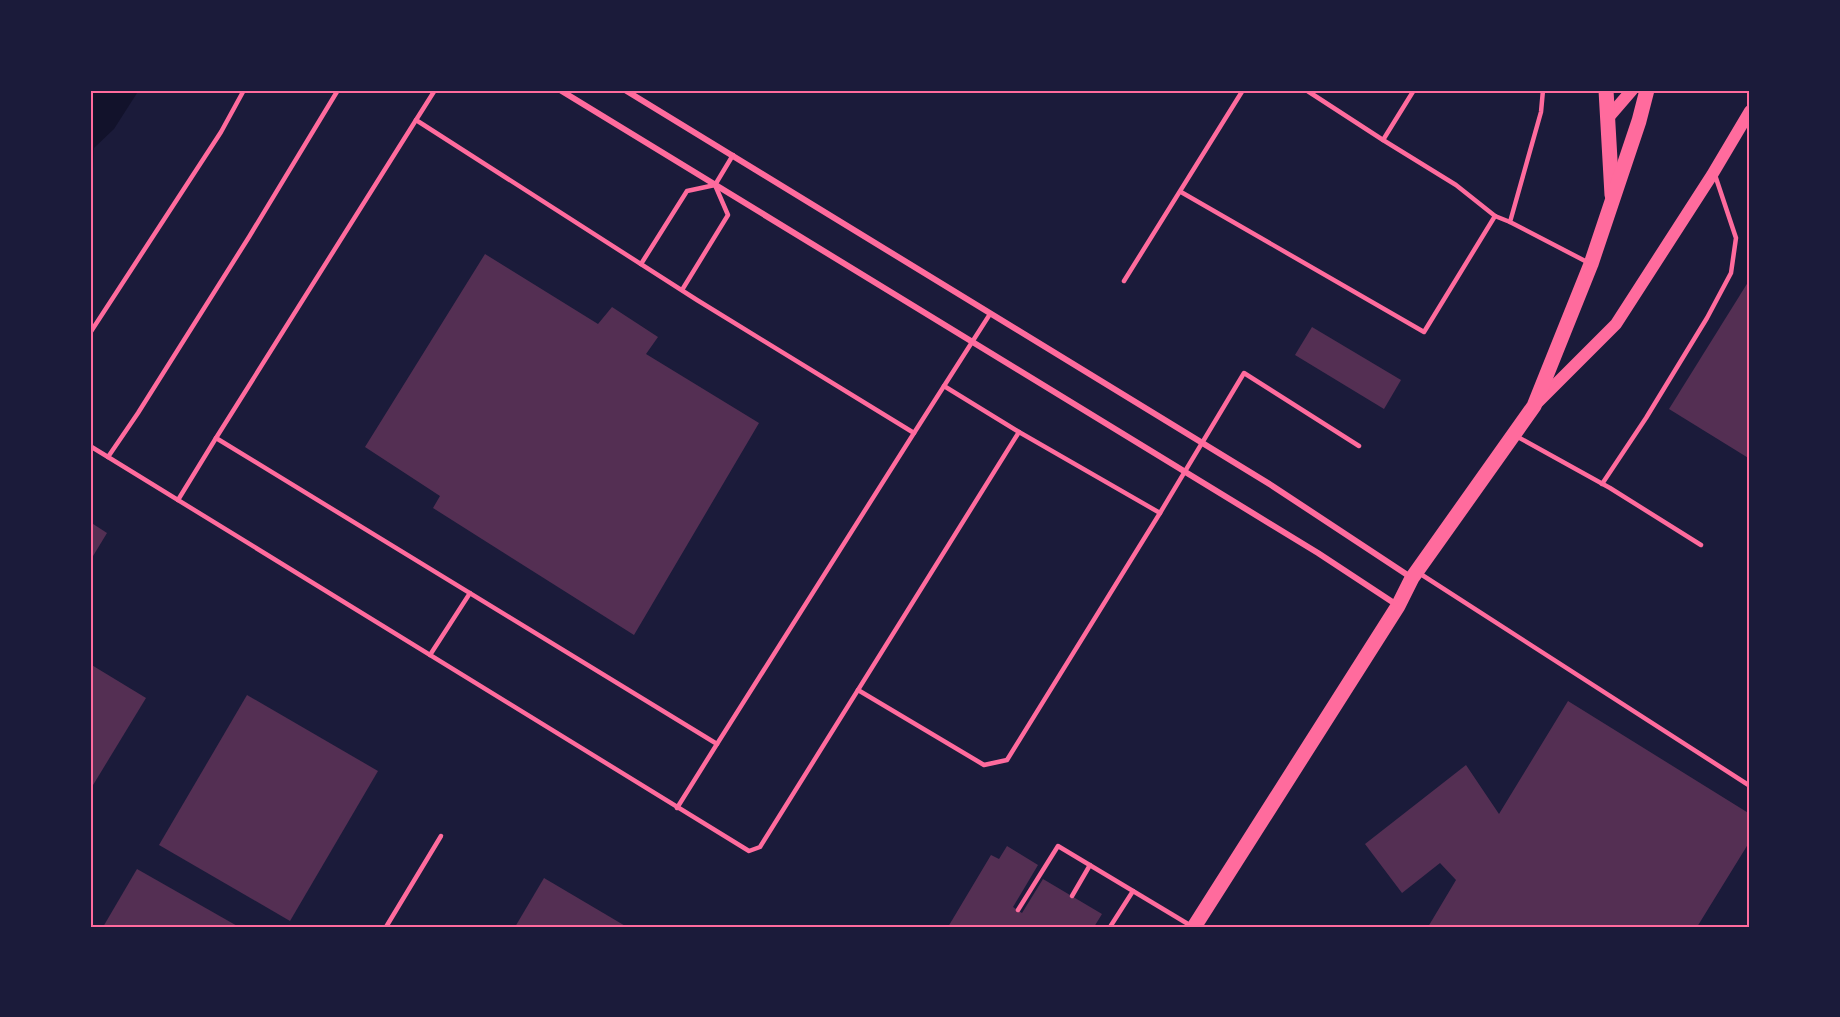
<svg xmlns="http://www.w3.org/2000/svg" width="1840" height="1017" viewBox="0 0 1840 1017" font-family="Figtree,sans-serif">
	<style>
		.water { fill: #12122b }
		.building { fill: #542f53 }
		.lines { fill: none; stroke-linecap: round; stroke-linejoin: round }
		.service { stroke: #ff6b9d; stroke-width: 4.5 }
		.minor { stroke: #ff6b9d; stroke-width: 6 }
		.secondary { stroke: #ff6b9d; stroke-width: 12 }
		.primary { stroke: #ff6b9d; stroke-width: 15 }
		.neatline { fill: none; stroke: #ff6b9d; stroke-width: 2 }
	</style>
	<rect width="100%" height="100%" fill="#1b1b3a"/>
	<!-- water -->
	<path class="water" d="M94 90H139L114 129 94 148 93 170 90 174V97Z"/>
	<!-- building -->
	<g class="building">
		<path d="M485 254 598 324 612 307 658 337 646 354 759 423 634 635 433 508 440 496 365 447Z"/>
		<path d="M1750 279V459L1669 409Z"/>
		<path d="M1312 327 1401 380 1384 409 1295 355Z"/>
		<path d="M90 522 107 533 90 561Z"/>
		<path d="M90 664 146 698 90 790Z"/>
		<path d="M247 695 378 771 290 921 159 845Z"/>
		<path d="M1568 701 1750 814V841L1697 927H1428L1456 880 1440 863 1402 893 1365 844 1466 765 1499 814Z"/>
		<path d="M1007 846 1038 865 1013 907 1022 913 1043 879 1102 914 1094 927H948L991 855 999 859Z"/>
		<path d="M137 869 239 927H103Z"/>
		<path d="M544 878 627 927H515Z"/>
	</g>
	<g class="lines">
		<!-- service -->
		<g class="service">
			<path d="M435 90 416 120 697 300 914 433 944 386"/>
			<path d="M1306 90 1383 140"/>
			<path d="M1414 90 1383 140 1456 185 1495 216 1510 222"/>
			<path d="M1543 90 1541 112 1510 222 1589 263"/>
			<path d="M1181 192 1424 332 1495 216"/>
			<path d="M641 264 687 191 715 185 733 155"/>
			<path d="M1124 281 1243 90"/>
			<path d="M682 290 728 215 715 185"/>
			<path d="M990 314 944 386 1019 432 1160 513 1244 373 1359 446"/>
			<path d="M90 333 221 132 244 90"/>
			<path d="M1516 436 1610 488 1701 545"/>
			<path d="M216 438 416 120"/>
			<path d="M90 446 108 457 138 413 249 237 338 90"/>
			<path d="M108 457 749 851 760 847 1019 432"/>
			<path d="M1602 484 1646 418 1707 318 1731 273 1736 238 1715 175"/>
			<path d="M178 500 216 438 717 744 677 808"/>
			<path d="M1419 573 1750 786"/>
			<path d="M430 655 470 593"/>
			<path d="M858 690 984 765 1007 760 1160 513"/>
			<path d="M717 744 914 433"/>
			<path d="M1133 891 1193 927"/>
			<path d="M1072 896 1090 865"/>
			<path d="M1018 910 1058 846 1133 891 1110 927"/>
			<path d="M386 927 441 836"/>
		</g>
		<!-- minor -->
		<g class="minor">
			<path d="M560 90 1318 553 1397 605"/>
			<path d="M625 90 1271 485 1412 578"/>
		</g>
		<!-- secondary -->
		<g class="secondary">
			<path d="M1607 119 1632 90"/>
			<path d="M1537 403 1616 324 1712 175 1750 111"/>
		</g>
		<!-- primary -->
		<g class="primary">
			<path d="M1606 90 1612 195"/>
			<path d="M1194 927 1398 606 1412 578 1534 406 1591 264 1639 121 1647 90"/>
		</g>
	</g>
	<!-- border -->
	<rect width="1840" height="1017" fill="none" stroke="#1b1b3a" stroke-width="183"/>
	<rect x="92" y="92" width="1656" height="834" class="neatline"/>
</svg>
